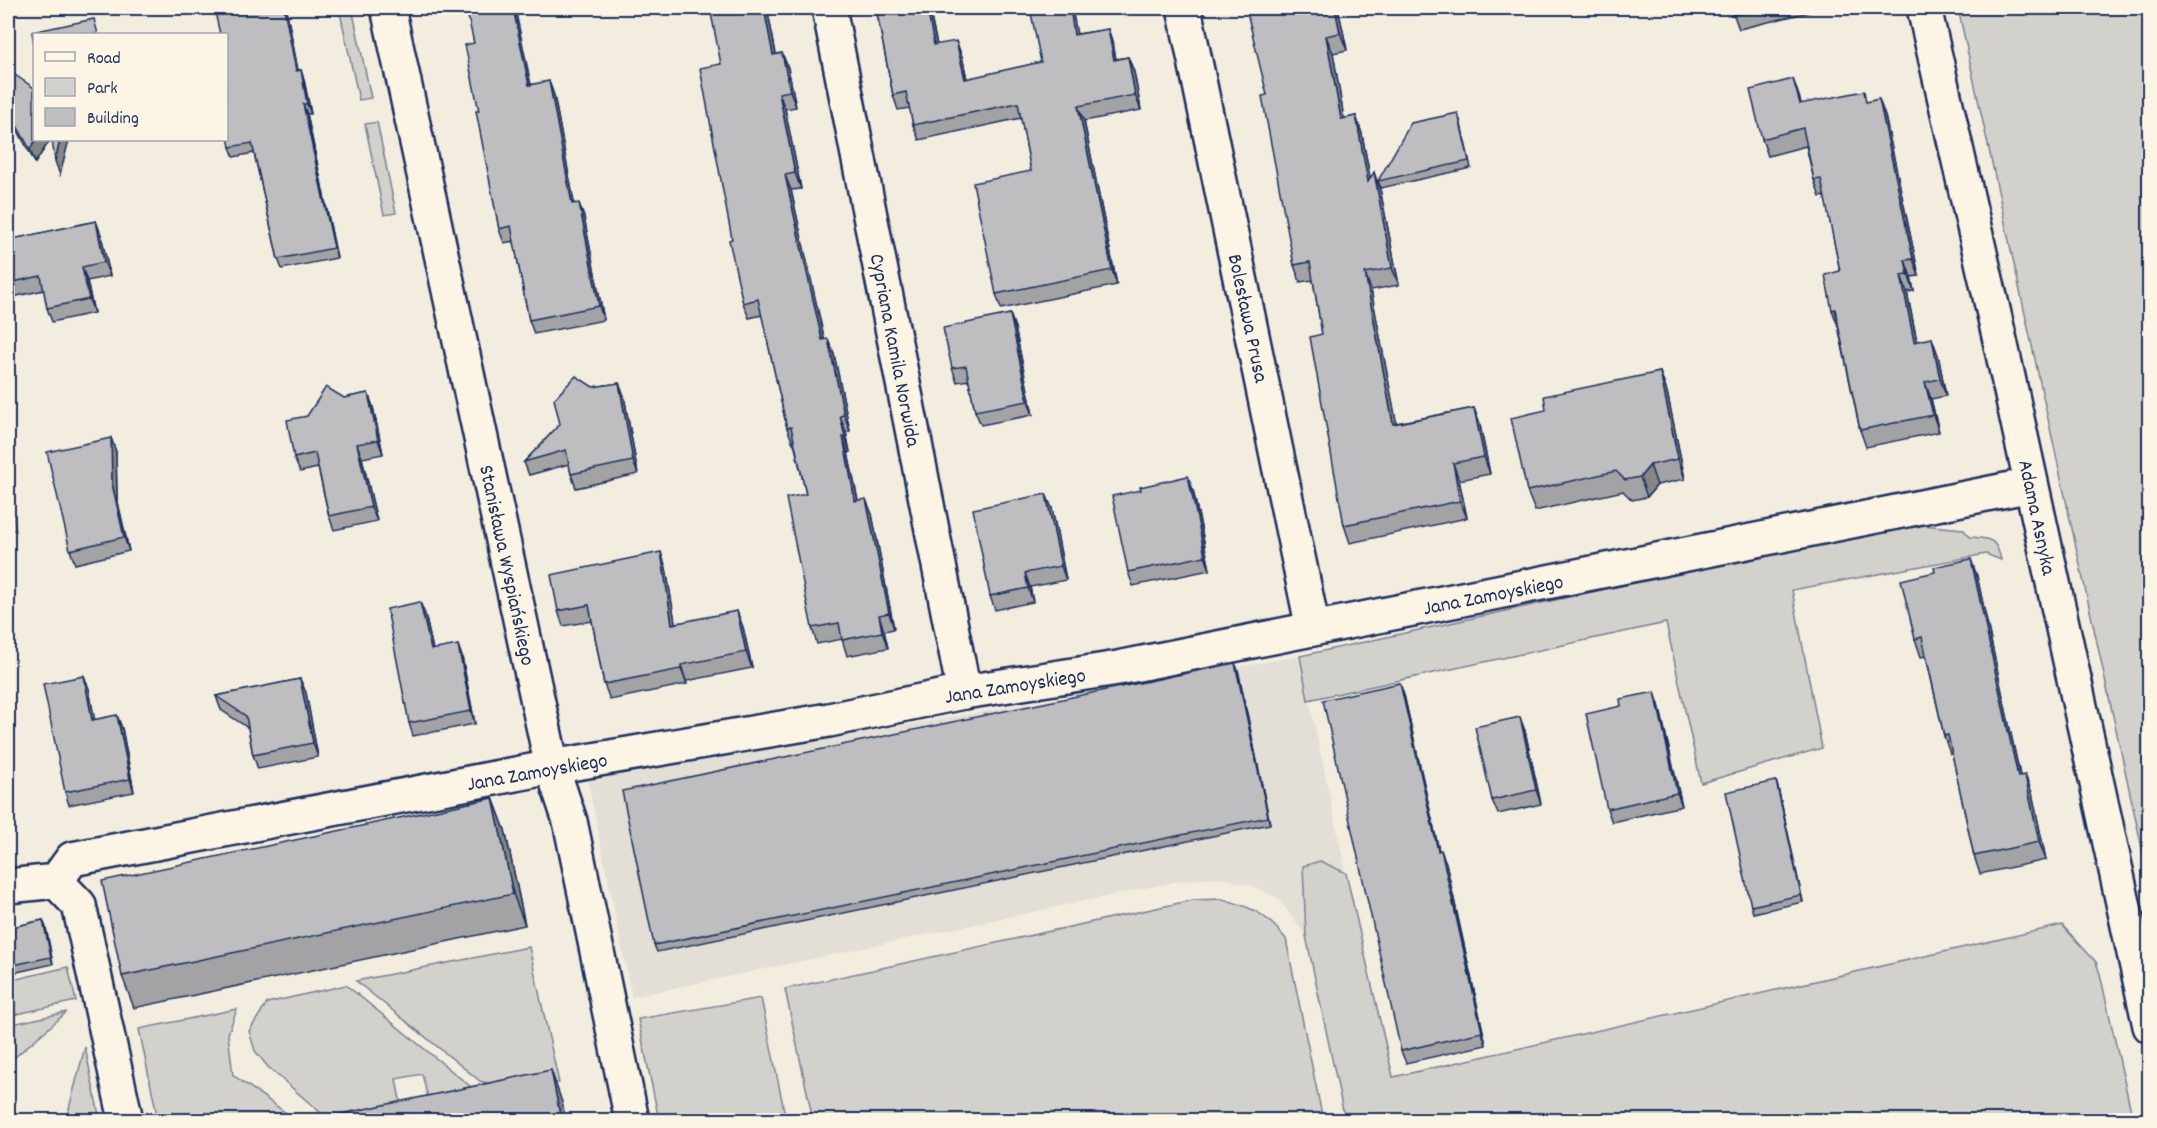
<svg xmlns="http://www.w3.org/2000/svg" width="2157" height="1128" viewBox="0 0 2157 1128" font-family="Dekko,sans-serif">
	<style>
		.built { fill: #e3dfd6 }
		.green { fill: #d3d1cc; stroke: #778095; stroke-width: 1.5 }
		.lines { fill: none; stroke-linecap: round; stroke-linejoin: round }
		.minor-casing { stroke: #1b2f5e; stroke-width: 38 }
		.minor { stroke: #fcf5e5; stroke-width: 33 }
		.wall { fill: #a3a3a5; stroke: #1b2f5e; stroke-width: 1.5 }
		.shaded-wall { fill: #858586; stroke: #1b2f5e; stroke-width: 1.5 }
		.building { fill: #bebec0; stroke: #1b2f5e; stroke-width: 1.5 }
		.labels { text-anchor: middle; stroke-width: 4.5; stroke-linejoin: round; paint-order: stroke }
		.street-label { font-size: 21px; fill: #1b2f5e; stroke: #fcf5e5 }
	</style>
	<rect width="100%" height="100%" fill="#f3ede0"/>
	<filter id="ink" filterUnits="userSpaceOnUse"><feTurbulence type="fractalNoise" baseFrequency=".0167" numOctaves="2"/><feDisplacementMap in="SourceGraphic" scale="12" xChannelSelector="R" yChannelSelector="G"/><feConvolveMatrix kernelMatrix="1 2 1 2 8 2 1 2 1" color-interpolation-filters="sRGB"/></filter>
	<g filter="url(#ink)">
		<!-- built -->
		<path class="built" d="M1300 656 1346 873 1320 861 1303 866 1306 936 1278 898 1250 885 1217 877 1174 882 632 997 587 777 629 774Z"/>
		<!-- green -->
		<g class="green">
			<path d="M339 8H352L371 98 359 100Z"/>
			<path d="M1958 8H2149V880Z"/>
			<path d="M377 122 396 213 384 215 365 124Z"/>
			<path d="M8 486 16 531 8 528Z"/>
			<path d="M1922 525 1963 529 1970 537C1991 539 1996 538 2001 560L1986 554 1792 590 1822 748 1701 783 1666 623 1308 700 1300 656 1847 536Z"/>
			<path d="M1320 861 1346 873 1393 1077 2062 925 2096 962 2100 974 2133 1120H1345L1306 936 1303 866Z"/>
			<path d="M1222 899C1254 908 1265 913 1286 939L1323 1120H813L785 989 1193 900Z"/>
			<path d="M529 947 559 1083 516 1091 480 1081 356 981Z"/>
			<path d="M68 967 76 1001 8 1016V981Z"/>
			<path d="M346 985 470 1086 477 1100 431 1110 422 1074 396 1079 403 1116 329 1120 268 1067 255 1051 249 1031 267 1003Z"/>
			<path d="M761 998 786 1120H659L638 1019Z"/>
			<path d="M237 1009 228 1034 233 1075 296 1120H158L139 1029Z"/>
			<path d="M67 1012 8 1063V1025Z"/>
			<path d="M85 1047 100 1120H66Z"/>
		</g>
		<g class="lines">
			<!-- minor casing -->
			<g class="minor-casing">
				<g id="minor">
					<path d="M388 8 552 767 570 821 632 1120"/>
					<path d="M829 8 964 692"/>
					<path d="M1184 8 1313 629"/>
					<path d="M1924 8 1999 336 2150 1026"/>
					<path d="M56 881 79 905 126 1120"/>
					<path d="M8 886 56 881 72 859 552 767 829 720 964 692 1118 668 2031 485"/>
				</g>
			</g>
			<!-- minor -->
			<use href="#minor" class="minor"/>
		</g>
		<!-- wall -->
		<g class="wall">
			<path d="M214 8H286L298 70H301L304 80 311 114H307L337 258 282 269 278 259 254 153 234 157 230 147 226 34Z"/>
			<path d="M767 8 776 54 782 53 788 68 796 107 785 109 801 189 791 190 824 340 834 354 850 431 846 432 850 452 848 453 858 500 872 514 894 629 884 631 888 648 847 656 842 639 817 644 812 628 806 494 794 443H793L787 428 762 315 749 318 743 303 732 239 721 64Z"/>
			<path d="M876 8H929L937 45 962 56 967 79 1041 62 1077 34 1108 29 1113 44 1116 59 1128 57 1134 72 1141 110 1084 121 1117 285 1001 309 996 294 1031 171 1021 118 919 140 913 125 910 108 898 110 893 95Z"/>
			<path d="M1338 8 1347 50 1333 53 1344 119 1356 116 1362 134 1370 178 1380 189 1399 285 1371 290 1396 423 1474 408 1480 425 1490 474 1459 480 1467 518 1350 543 1344 525 1322 334 1313 280 1300 282 1294 265 1267 95Z"/>
			<path d="M1729 8H1826L1739 29 1732 10Z"/>
			<path d="M474 43 531 84 554 95 574 204 584 217 604 320 534 334 529 320 514 241 504 243 499 229 479 111Z"/>
			<path d="M1793 79 1801 104 1868 102 1885 116 1919 276 1911 277 1914 291 1907 292 1917 341 1938 355 1946 396 1931 399 1939 432 1866 447 1860 430 1838 326 1832 310 1840 271 1825 196 1820 197 1814 180 1806 146 1768 156 1762 139Z"/>
			<path d="M8 89 34 140H50L35 163 17 129 8 123Z"/>
			<path d="M1460 120 1471 168 1381 188 1378 181Z"/>
			<path d="M96 221 101 235 110 276 87 281 94 313 52 322 47 308 44 290 8 298V240Z"/>
			<path d="M1010 314 1015 328 1033 415 981 425 975 411 969 380 957 382 952 368Z"/>
			<path d="M1660 372 1667 392 1685 479 1657 485 1647 497 1632 500 1623 491 1535 511 1527 491 1546 410Z"/>
			<path d="M619 383 624 396 638 474 576 488 571 474 569 464 529 475 524 462 560 424 593 387Z"/>
			<path d="M368 393 373 407 383 454 362 458 377 521 334 530 329 516 318 468 300 472 294 458 344 398Z"/>
			<path d="M111 438 116 452 117 498 129 551 75 564 70 550Z"/>
			<path d="M1193 490 1210 570 1133 586 1128 572Z"/>
			<path d="M1052 508 1066 580 1030 587 1033 602 995 610 990 596Z"/>
			<path d="M666 568 675 623 743 627 752 668 686 681 687 684 610 700 604 684 592 621 563 626 558 611Z"/>
			<path d="M1977 576 2020 776 2025 775 2032 793 2046 860 1980 874 1974 856 1952 753 1950 754 1944 736 1926 656 1921 657 1915 639Z"/>
			<path d="M425 614 433 650 458 645 462 657 475 724 413 736 409 723Z"/>
			<path d="M1238 670 1270 824 657 952 654 945Z"/>
			<path d="M84 676 89 689 94 719 122 728 134 792 69 805 65 792Z"/>
			<path d="M300 679 306 693 318 757 258 769 253 755 248 728 221 710 216 696Z"/>
			<path d="M1404 695 1439 851 1446 863 1486 1045 1406 1063 1401 1051Z"/>
			<path d="M1659 705 1682 806 1612 822 1607 809Z"/>
			<path d="M1525 731 1541 804 1498 814 1492 800Z"/>
			<path d="M1776 781 1778 788 1803 902 1753 913 1751 906Z"/>
			<path d="M493 798 505 830 525 925 134 1008 122 976Z"/>
			<path d="M43 920 46 928 53 964 8 974V928Z"/>
		</g>
		<!-- shaded-wall -->
		<g class="shaded-wall">
			<path d="M284 8H286L300 81 296 71Z"/>
			<path d="M513 8H515L534 99 529 85Z"/>
			<path d="M764 8H767L779 70 773 55Z"/>
			<path d="M927 8H929L940 60 934 45Z"/>
			<path d="M1070 8H1072L1080 50 1074 35Z"/>
			<path d="M1335 8H1338L1347 50 1340 33Z"/>
			<path d="M1108 29 1113 44 1119 75 1114 60Z"/>
			<path d="M1326 36 1333 53 1347 136 1341 119Z"/>
			<path d="M956 41 962 56 970 94 965 79Z"/>
			<path d="M782 53 788 68 796 107 790 91Z"/>
			<path d="M1128 57 1134 72 1141 110 1135 95Z"/>
			<path d="M301 70 304 80 311 114 307 104Z"/>
			<path d="M1793 79 1799 96 1806 121 1800 104Z"/>
			<path d="M549 81 554 95 577 218 572 204Z"/>
			<path d="M779 93 785 109 801 189 795 173Z"/>
			<path d="M1879 99 1885 116 1919 276 1913 259Z"/>
			<path d="M303 104 307 114 337 258 334 248Z"/>
			<path d="M1078 106 1084 121 1117 285 1112 270Z"/>
			<path d="M1356 116 1362 134 1374 199 1368 182Z"/>
			<path d="M36 140H50L35 163 30 149Z"/>
			<path d="M60 140H69L60 175 55 161Z"/>
			<path d="M1374 172 1380 189 1399 285 1392 268Z"/>
			<path d="M785 175 791 190 828 355 822 340Z"/>
			<path d="M579 203 584 217 604 320 599 306Z"/>
			<path d="M96 221 101 235 110 276 104 262Z"/>
			<path d="M1905 260 1911 277 1914 291 1908 274Z"/>
			<path d="M82 267 87 281 94 313 89 299Z"/>
			<path d="M1365 273 1371 290 1400 441 1393 424Z"/>
			<path d="M1901 275 1907 292 1920 358 1914 342Z"/>
			<path d="M1010 314 1015 328 1033 415 1028 401Z"/>
			<path d="M1932 338 1938 355 1946 396 1940 379Z"/>
			<path d="M828 339 834 354 850 431 844 415Z"/>
			<path d="M1660 372 1667 392 1685 479 1678 459Z"/>
			<path d="M1925 382 1931 399 1939 432 1933 415Z"/>
			<path d="M619 383 624 396 638 474 633 461Z"/>
			<path d="M368 393 373 407 383 454 378 440Z"/>
			<path d="M1474 408 1480 425 1490 474 1484 457Z"/>
			<path d="M840 416 846 432 850 452 845 437Z"/>
			<path d="M843 437 848 453 861 516 855 501Z"/>
			<path d="M111 438 116 452 117 498 129 551 124 537 112 484Z"/>
			<path d="M357 444 362 458 377 521 371 507Z"/>
			<path d="M1453 463 1459 480 1467 518 1460 501Z"/>
			<path d="M1650 465 1657 485 1647 497 1640 477Z"/>
			<path d="M1188 476 1193 490 1210 570 1205 556Z"/>
			<path d="M1046 494 1052 508 1066 580 1061 566Z"/>
			<path d="M866 499 872 514 894 629 889 613Z"/>
			<path d="M661 552 666 568 678 639 672 624Z"/>
			<path d="M1971 559 1977 576 2024 794 2018 777Z"/>
			<path d="M1025 573 1030 587 1033 602 1028 588Z"/>
			<path d="M420 602 425 614 436 663 431 650Z"/>
			<path d="M737 611 743 627 752 668 746 652Z"/>
			<path d="M879 615 884 631 888 648 882 632Z"/>
			<path d="M458 645 462 657 475 724 471 711Z"/>
			<path d="M1235 663 1238 670 1270 824 1268 817Z"/>
			<path d="M681 665 686 681 687 684 681 669Z"/>
			<path d="M84 676 89 689 97 733 92 720Z"/>
			<path d="M300 679 306 693 318 757 313 743Z"/>
			<path d="M1400 683 1404 695 1442 864 1438 851Z"/>
			<path d="M1655 692 1659 705 1682 806 1677 793Z"/>
			<path d="M117 715 122 728 134 792 130 779Z"/>
			<path d="M1520 717 1525 731 1541 804 1536 790Z"/>
			<path d="M2025 775 2032 793 2046 860 2039 842Z"/>
			<path d="M1776 781 1778 788 1803 902 1801 895Z"/>
			<path d="M493 798 505 830 525 925 513 894Z"/>
			<path d="M1441 850 1446 863 1486 1045 1482 1032Z"/>
			<path d="M43 920 46 928 53 964 51 957Z"/>
			<path d="M551 1070 562 1102 566 1120H561Z"/>
		</g>
		<!-- building -->
		<g class="building">
			<path d="M214 8H284L296 71 301 70 307 104H303L334 248 278 259 252 143 230 147 226 128V34H220Z"/>
			<path d="M466 8H513L529 85 549 81 572 204 579 203 599 306 529 320 511 226 499 229 476 111H479L465 45 474 43Z"/>
			<path d="M710 8H764L773 55 782 53 790 91 779 93 795 173 785 175 822 340 828 339 844 415 840 416 845 437H843L855 501 866 499 889 613 879 615 882 632 842 640 839 623 812 628 786 498 806 494 791 427 787 428 758 299 743 303 729 240 732 239 700 68 721 64Z"/>
			<path d="M876 8H927L934 45 956 41 965 79 1041 62 1030 8H1070L1074 35 1108 29 1114 60 1128 57 1135 95 1078 106 1112 270 996 294 973 183 1031 171 1018 103 913 125 906 92 893 95Z"/>
			<path d="M1246 8H1335L1340 33 1326 36 1341 119 1356 116 1368 182 1374 172 1392 268 1365 273 1393 424 1474 408 1484 457 1453 463 1460 501 1344 525 1310 337 1322 334 1310 262 1294 265 1262 96 1267 95Z"/>
			<path d="M1731 8H1766L1733 15Z"/>
			<path d="M94 19 98 34H34V45L32 32Z"/>
			<path d="M15 75 34 88V140H36L30 149 11 115 8 112V89Z"/>
			<path d="M1793 79 1800 104 1864 91 1866 102 1879 99 1913 259 1905 260 1908 274 1901 275 1914 342 1932 338 1940 379 1925 382 1933 415 1860 430 1835 309 1832 310 1825 275 1840 271 1821 179 1814 180 1803 128 1762 139 1750 90Z"/>
			<path d="M1458 113 1469 161 1378 181 1411 123Z"/>
			<path d="M52 140H60L55 161Z"/>
			<path d="M96 221 104 262 82 267 89 299 47 308 41 276 8 283V240Z"/>
			<path d="M1010 314 1028 401 975 411 966 366 952 368 943 328Z"/>
			<path d="M1660 372 1678 459 1650 465 1640 477 1625 480 1616 471 1527 491 1511 418 1546 410 1544 396Z"/>
			<path d="M576 376 593 387 619 383 633 461 571 474 566 450 524 462 560 424 554 399Z"/>
			<path d="M326 387 344 398 368 393 378 440 357 444 371 507 329 516 315 453 294 458 287 420 307 416Z"/>
			<path d="M111 438 112 484 124 537 70 550 47 452Z"/>
			<path d="M1188 476 1205 556 1128 572 1112 496 1141 490 1140 487Z"/>
			<path d="M1046 494 1061 566 1025 573 1028 588 990 596 973 509Z"/>
			<path d="M661 552 672 624 737 611 746 652 681 665V669L604 684 589 605 558 611 551 575Z"/>
			<path d="M1971 559 2018 777 2025 775 2039 842 1974 856 1948 735 1944 736 1922 637 1915 639 1901 580 1935 572 1934 567Z"/>
			<path d="M420 602 431 650 458 645 471 711 409 723 387 609Z"/>
			<path d="M1235 663 1268 817 654 945 622 791Z"/>
			<path d="M84 676 92 720 117 715 130 779 65 792 43 684Z"/>
			<path d="M300 679 313 743 253 755 246 716 216 696Z"/>
			<path d="M1400 683 1438 851 1441 850 1482 1032 1401 1051 1323 700Z"/>
			<path d="M1655 692 1677 793 1607 809 1586 714 1621 706 1620 699Z"/>
			<path d="M1520 717 1536 790 1492 800 1475 727Z"/>
			<path d="M1776 781 1801 895 1751 906 1726 792Z"/>
			<path d="M493 798 513 894 122 976 102 881Z"/>
			<path d="M43 920 51 957 8 966V928Z"/>
			<path d="M551 1070 561 1120H312Z"/>
		</g>
	</g>
	<g class="labels">
		<!-- street labels -->
		<g class="street-label">
			<text transform="translate(1249 318) rotate(78)" y="7">Bolesława Prusa</text>
			<text transform="translate(896 350) rotate(79)" y="7">Cypriana Kamila Norwida</text>
			<text transform="translate(2038 517) rotate(78)" y="7">Adama Asnyka</text>
			<text transform="translate(508 565) rotate(78)" y="7">Stanisława Wyspiańskiego</text>
			<text transform="translate(1493 594) rotate(-11)" y="7">Jana Zamoyskiego</text>
			<text transform="translate(1015 685) rotate(-9)" y="7">Jana Zamoyskiego</text>
			<text transform="translate(537 771) rotate(-10)" y="7">Jana Zamoyskiego</text>
		</g>
	</g>
	<!-- margin -->
	<rect width="2157" height="1128" fill="none" stroke="#fcf5e5" stroke-width="30"/>
	<rect x="15" y="15" width="2127" height="1098" fill="none" stroke="#1b2f5e" stroke-width="2" filter="url(#ink)"/>
	<!-- legend -->
	<rect x="33" y="33" width="195" height="108" fill="#fcf5e5" stroke="#a2a6af" stroke-width="1.5"/>
	<rect x="45" y="52" width="30" height="9" fill="#fcf5e5" stroke="#a2a6af" stroke-width="1.5"/>
	<text x="87" y="63" font-size="18" fill="#1b2f5e">Road</text>
	<rect x="45" y="78" width="30" height="18" fill="#d3d1cc" stroke="#a2a6af" stroke-width="1.5"/>
	<text x="87" y="93" font-size="18" fill="#1b2f5e">Park</text>
	<rect x="45" y="108" width="30" height="18" fill="#bebec0" stroke="#a2a6af" stroke-width="1.5"/>
	<text x="87" y="123" font-size="18" fill="#1b2f5e">Building</text>
</svg>
